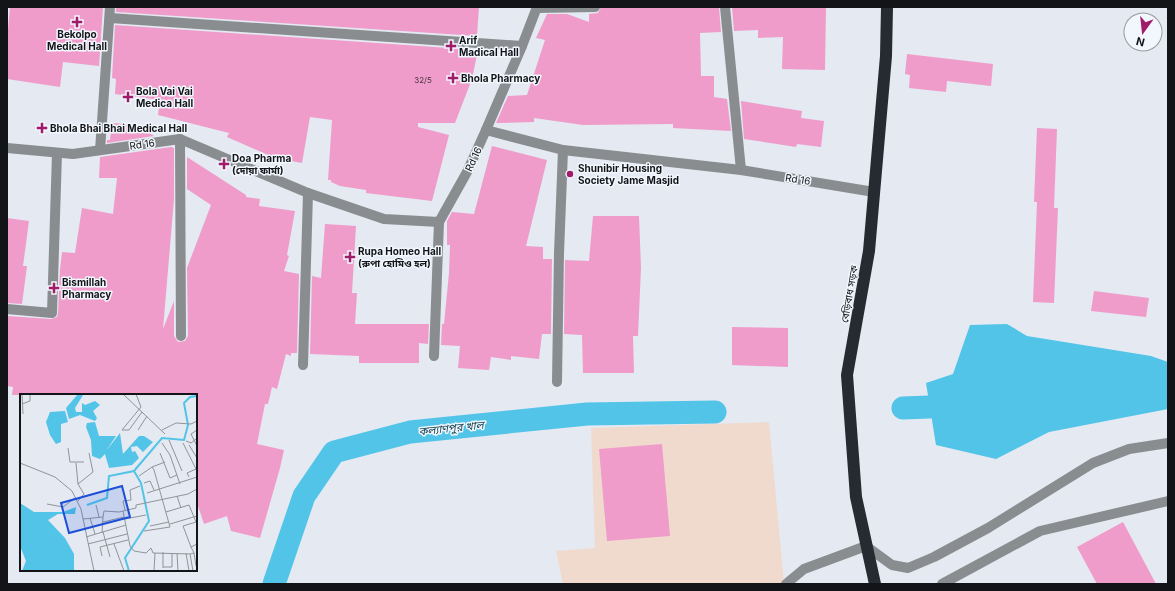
<svg xmlns="http://www.w3.org/2000/svg" width="1175" height="591" viewBox="0 0 1175 591" font-family="Inter,'Noto Sans Bengali',sans-serif">
	<style>
		.industrial { fill: #f0dacd }
		.water { fill: #51c4e8 }
		.lines { fill: none; stroke-linecap: round; stroke-linejoin: round }
		.canal { stroke: #51c4e8; stroke-width: 23 }
		.building { fill: #ef9ccb }
		.street { stroke: #8a8d90; stroke-width: 10 }
		.highway { stroke: #252b31; stroke-width: 12 }
		.poi-dot { fill: #a01b6a; stroke: #f2f6fd; stroke-width: 1.5 }
		.labels { text-anchor: middle; stroke-width: 3; stroke-linejoin: round; paint-order: stroke }
		.number-label { font-size: 8px; fill: #493644 }
		.poi-label { font-size: 10px; font-weight: bold; fill: #121417; stroke: #f2f6fd; text-anchor: start }
		.street-label { font-size: 10px; fill: #121417; stroke: #f2f6fd }
		.water-label { font-size: 11px; font-style: italic; fill: #0b3f4e; stroke: #f2f6fd }
		.inset-river { fill: none; stroke: #51c4e8; stroke-width: 2 }
		.inset-road { fill: none; stroke: #90949a; stroke-width: 1 }
		.view { fill: #1d4ed8; fill-opacity: 0.15; stroke: #1d4ed8; stroke-width: 2 }
		.inset-edge { fill: none; stroke: #121417; stroke-width: 2 }
	</style>
	<rect width="100%" height="100%" fill="#e4e9f2"/>
	<!-- industrial -->
	<path class="industrial" d="M769 422 784 584H563L556 551 595 548 591 428Z"/>
	<!-- water -->
	<path class="water" d="M1007 324 1027 336 1151 356 1168 362V409L1049 432 996 459 936 445 926 383 953 374 970 325Z"/>
	<g class="lines">
		<!-- canal -->
		<g class="canal">
			<path d="M903 408 929 407"/>
			<path d="M274 584 304 496 334 452 410 432 587 414 715 412"/>
		</g>
	</g>
	<!-- building -->
	<g class="building">
		<path d="M10 7H103L99 66 63 62 60 87 7 79V41Z"/>
		<path d="M116 7H479L477 36 116 12Z"/>
		<path d="M601 7H719L721 32 700 33 701 76H714V97L727 99 731 131 673 128V124L583 125 534 118V122L496 123 508 96 527 95 545 40 536 38 547 14H567L589 22V14L598 13Z"/>
		<path d="M732 7H826L825 70 782 69 783 37 758 38V30L734 31Z"/>
		<path d="M115 25 478 50 472 79 455 123H418V127L449 135 432 201 366 193V190L340 186 331 182V180H328L332 120 310 117 302 163 275 158 227 137 229 133 158 115 160 100 115 94 116 79 112 78Z"/>
		<path d="M907 54 993 64 991 86 947 81 946 92 909 88 910 75 905 74Z"/>
		<path d="M741 101 802 111 801 118 824 121 821 147 797 144 796 147 744 139Z"/>
		<path d="M112 123 137 125 154 136 107 143V140H110Z"/>
		<path d="M1037 128 1057 129 1054 208H1058L1054 303 1033 302 1037 202H1034Z"/>
		<path d="M492 146 547 160 526 246 543 247V259H552L551 334H542L539 359 511 356V360L491 357 489 370 458 368 460 346 441 345 442 324H444L449 273 450 245H447V221L452 212 474 214Z"/>
		<path d="M171 147 174 148V199L163 329 174 301V336L178 342 185 341 188 336 187 268 211 205 187 189V157L246 195V197L260 199 259 206 295 211 287 255 289 256 284 271 299 274 297 353H291V356L286 354 277 389 272 387 268 404H265L257 444 284 450 280 468 260 538 231 531 227 516 204 524 196 500V395H12L13 387 7 386V316L51 319 57 317 58 313 60 270 62 252 75 253 82 208 113 214 117 178H99L100 157Z"/>
		<path d="M593 216H639L641 268 638 336H633L634 373H583L582 335 564 334 565 260 589 261Z"/>
		<path d="M7 218 29 221 23 266H27L22 304 7 303Z"/>
		<path d="M325 224 356 226 352 293H357L355 324H429L428 344 419 343V363H359V356L310 354 312 276 321 278Z"/>
		<path d="M1094 291 1149 298 1146 317 1091 311Z"/>
		<path d="M732 327 788 328V367L732 365Z"/>
		<path d="M662 444 670 536 607 541 599 449Z"/>
		<path d="M1123 522 1156 584H1097L1077 547Z"/>
	</g>
	<g class="lines">
		<!-- street -->
		<g class="street">
			<path d="M725 7 741 170"/>
			<path d="M537 8 595 7"/>
			<path d="M110 18 522 46"/>
			<path d="M486 130 522 46 537 7"/>
			<path d="M180 139 181 336"/>
			<path d="M7 148 73 154 180 139 308 193 384 219 439 222 467 172 486 130 563 150 741 170 874 192"/>
			<path d="M100 150 110 7"/>
			<path d="M7 309 52 313 57 153"/>
			<path d="M434 356 439 222"/>
			<path d="M303 365 308 193"/>
			<path d="M557 382 559 253 563 150"/>
			<path d="M786 584 804 569 866 546 892 565 908 568 934 557 988 528 1093 463 1129 449 1168 443"/>
			<path d="M942 584 1040 531 1168 501"/>
		</g>
		<!-- highway -->
		<path class="highway" d="M875 584 856 497 847 375 869 251 886 56 887 7"/>
	</g>
	<!-- markers -->
	<g class="poi-dot">
		<path d="M75 16h4v4h4v4h-4v4h-4v-4h-4v-4h4z"/>
		<path d="M449 40h4v4h4v4h-4v4h-4v-4h-4v-4h4z"/>
		<path d="M451 72h4v4h4v4h-4v4h-4v-4h-4v-4h4z"/>
		<path d="M126 91h4v4h4v4h-4v4h-4v-4h-4v-4h4z"/>
		<path d="M40 122h4v4h4v4h-4v4h-4v-4h-4v-4h4z"/>
		<path d="M222 158h4v4h4v4h-4v4h-4v-4h-4v-4h4z"/>
		<circle cx="570" cy="174" r="4"/>
		<path d="M348 251h4v4h4v4h-4v4h-4v-4h-4v-4h4z"/>
		<path d="M52 282h4v4h4v4h-4v4h-4v-4h-4v-4h4z"/>
	</g>
	<g class="labels">
		<!-- number labels -->
		<g class="number-label">
			<text x="423" y="83">32/5</text>
		</g>
		<!-- poi labels -->
		<g class="poi-label">
			<text x="77" y="38" text-anchor="middle">Bekolpo<tspan x="77" dy="12">Medical Hall</tspan></text>
			<text x="459" y="44">Arif<tspan x="459" dy="12">Madical Hall</tspan></text>
			<text x="461" y="82">Bhola Pharmacy</text>
			<text x="136" y="95">Bola Vai Vai<tspan x="136" dy="12">Medica Hall</tspan></text>
			<text x="50" y="132">Bhola Bhai Bhai Medical Hall</text>
			<text x="232" y="162">Doa Pharma<tspan x="232" dy="12">(দোয়া ফার্মা)</tspan></text>
			<text x="578" y="172">Shunibir Housing<tspan x="578" dy="12">Society Jame Masjid</tspan></text>
			<text x="358" y="255">Rupa Homeo Hall<tspan x="358" dy="12">(রুপা হোমিও হল)</tspan></text>
			<text x="62" y="286">Bismillah<tspan x="62" dy="12">Pharmacy</tspan></text>
		</g>
		<!-- street labels -->
		<g class="street-label">
			<text transform="translate(142 144) rotate(-8)" y="4">Rd 16</text>
			<text transform="translate(473 159) rotate(-65)" y="4">Rd 16</text>
			<text transform="translate(798 179) rotate(9)" y="4">Rd 16</text>
			<text transform="translate(849 294) rotate(-80)" y="4">বেড়িবাধ সড়ক</text>
		</g>
		<!-- water labels -->
		<g class="water-label">
			<text transform="translate(451 428) rotate(-6)" y="4">কল্যাণপুর খাল</text>
		</g>
	</g>
	<!-- overview -->
	<g transform="translate(20 394)">
		<rect width="177" height="177" fill="#e4e9f2"/>
		<path d="M58 0 63 1 55 14 56 18H62V9L65 11 75 7 80 11 73 17 77 24 75 27 60 21 49 25 46 14ZM45 17 48 28 41 30V48L36 50 30 41 26 28 30 18ZM75 28 79 42H96L86 57 100 39 103 60 119 42H124L133 48 123 58 117 52 111 53 112 58 115 57 119 64 112 71 89 74 85 60 80 65 72 62 71 46 66 33 67 29ZM0 109 14 118H43L56 113 55 120H38L28 126 45 144 54 160V177H2L6 167 0 152Z" fill="#51c4e8"/>
		<path class="inset-river" d="M67 111 87 104 89 82 114 77 142 44 164 46 168 31 164 9 170 3 177 2M109 177 105 164 129 127 121 89 114 77"/>
		<path class="inset-road" d="M2 0 3 20M103 0 145 40M116 0 121 13 102 36H109L122 18M2 10 10 7V0M118 36 127 22M142 36 156 29 171 30 177 27M177 36 171 40 177 52M149 46 162 77M166 47 171 49 177 44M142 49 150 61 160 90M163 49 177 77M169 51 177 64M48 54 50 68H64M140 59 150 84 157 81M0 69 35 83 52 97 61 115 74 177M56 69 58 90M132 73 145 68M119 82 132 73 134 76 150 133 124 137M169 83 167 79 176 75M124 89 130 87 134 96M127 99 177 83M157 102 161 114M58 107 64 100 58 90 73 78 69 59M27 110 43 113 55 104M76 111 79 123M105 116 103 107 111 106 110 96 120 92M103 117 110 152 114 157 126 159 131 154 133 159 170 160 174 159 171 153M146 118 169 111 176 128 163 132 171 153 177 150M70 124 75 140M63 125 83 123 84 117 99 118 116 114V111L168 100 177 95M105 125 126 121M83 128 104 123M150 130 177 122M130 132 149 128M83 138 90 163M82 139 83 123M66 143 106 131M68 150 107 140M94 150 104 177M143 158V174M157 159 158 177M166 159 169 177M174 159 176 172M170 160 173 177M82 162 80 153 108 146M143 173H152V160M134 177 135 159"/>
		<path class="view" d="M102 92 110 123 49 139 41 109Z"/>
		<rect width="177" height="177" class="inset-edge"/>
	</g>
	<!-- border -->
	<rect width="1175" height="591" fill="none" stroke="#121417" stroke-width="16"/>
	<!-- north arrow -->
	<g transform="translate(1143 32) rotate(195)"><circle r="19" fill="#f2f6fd" stroke="#989ca1"/>
	<path d="M0-3L7 15L0 10L-7 15Z" fill="#a01b6a"/>
	<text y="-6" font-size="11" font-weight="bold" text-anchor="middle" fill="#121417">N</text>
	</g>
</svg>
